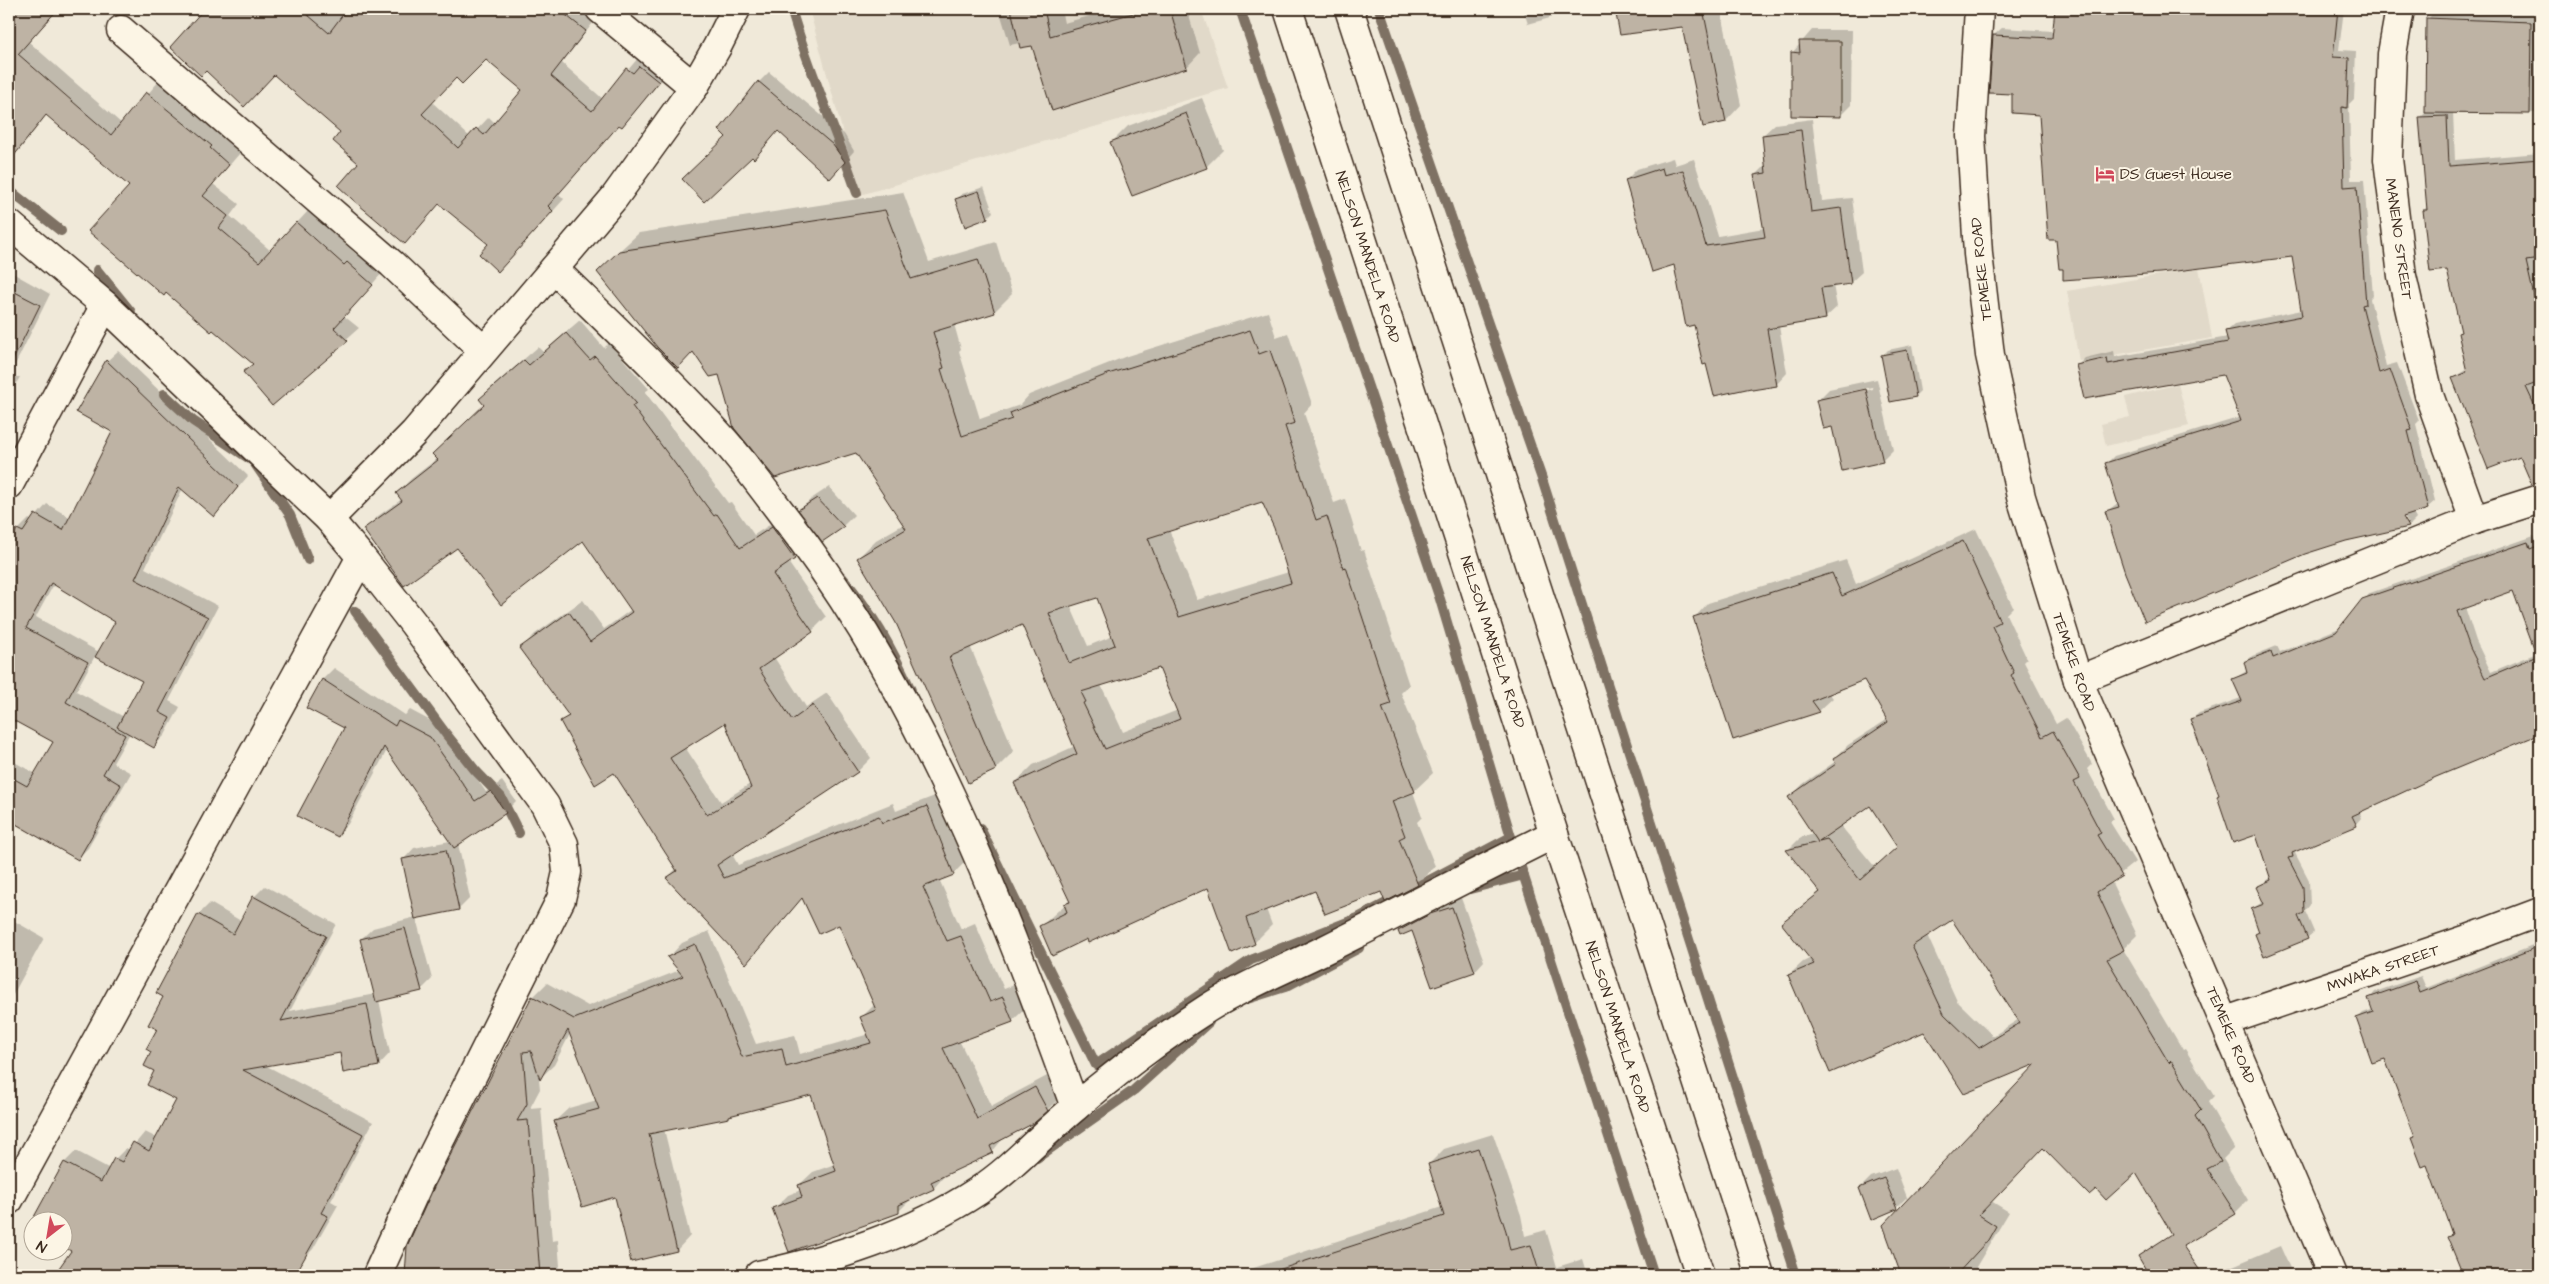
<svg xmlns="http://www.w3.org/2000/svg" width="2549" height="1284" viewBox="0 0 2549 1284" font-family="'Architects Daughter',sans-serif">
	<style>
		.built { fill: #e1d9c9 }
		.shadow { fill: #0003; fill-rule: evenodd }
		.lines { fill: none; stroke-linecap: round; stroke-linejoin: round }
		.stream { stroke: #7e7163; stroke-width: 10 }
		.building { fill: #beb3a4; stroke: #3b2a1e; fill-rule: evenodd }
		.street-casing { stroke: #3b2a1e; stroke-width: 31 }
		.secondary-casing { stroke: #3b2a1e; stroke-width: 31 }
		.primary-casing { stroke: #3b2a1e; stroke-width: 31 }
		.street { stroke: #fcf5e5; stroke-width: 28 }
		.secondary { stroke: #fcf5e5; stroke-width: 28 }
		.primary { stroke: #fcf5e5; stroke-width: 28 }
		.labels { text-anchor: middle; stroke-width: 4; stroke-linejoin: round; paint-order: stroke }
		.poi-label { font-size: 15px; fill: #3b2a1e; stroke: #fcf5e5; text-anchor: start }
		.street-label { font-size: 15px; fill: #3b2a1e; stroke: #fcf5e5 }
	</style>
	<rect width="100%" height="100%" fill="#f0e9d9"/>
	<filter id="ink" filterUnits="userSpaceOnUse"><feTurbulence type="fractalNoise" baseFrequency=".02" numOctaves="2"/><feDisplacementMap in="SourceGraphic" scale="10" xChannelSelector="R" yChannelSelector="G"/><feConvolveMatrix kernelMatrix="1 2 1 2 8 2 1 2 1" color-interpolation-filters="sRGB"/></filter>
	<g filter="url(#ink)">
		<!-- built -->
		<g class="built">
			<path d="M809 9H1201L1228 88 860 195Z"/>
			<path d="M2199 268 2212 338 2079 361 2067 291Z"/>
			<path d="M2178 384 2189 426 2106 446 2101 424 2130 417 2125 397Z"/>
		</g>
		<!-- shadow -->
		<g class="shadow">
			<path d="M9 9H58L29 42 122 124 159 81 222 134 220 136 240 153 213 184 239 204 230 216 271 251 308 211 356 254 359 251 383 272 344 316 359 328 272 404 254 363 131 186 47 114 21 148 9 159Z"/>
			<path d="M205 9H602L603 10 562 63 603 99 639 57 670 70 633 114 622 126 620 124 559 194 564 199 510 259 440 203 360 163 341 132 275 73 206 69 171 47ZM486 58 524 90 496 124 489 117 470 137 432 102 456 76Z"/>
			<path d="M999 9H1061L1064 23 1115 9H1187L1200 53 1187 67 1020 43 1010 45Z"/>
			<path d="M1523 9H1559L1550 18 1528 24Z"/>
			<path d="M1616 9H1721L1741 105 1726 121 1683 26 1621 34Z"/>
			<path d="M2057 9H2344L2339 50 2356 51 2354 99 2349 104 2351 180H2364L2373 296 2370 299 2386 366 2397 363 2419 421 2416 424 2435 501 2427 508 2413 513 2416 519 2409 526 2346 540 2107 511 2119 502 2107 463 2114 456 2241 417 2224 373 2078 365 2085 358 2114 351 2115 357 2228 337 2226 331 2234 324 2302 310 2293 255 2040 114 2014 93 1994 35 2002 28 2054 31ZM2401 511 2408 523H2405L2399 512Z"/>
			<path d="M2434 12 2540 15V113L2453 112 2455 160 2540 153V467L2527 471 2521 455 2453 378 2467 369 2459 333 2462 330 2448 269 2424 210 2428 206 2420 118 2426 112 2428 19Z"/>
			<path d="M1812 30H1852L1851 105 1840 116 1792 53Z"/>
			<path d="M769 72 844 134 854 151 840 167 779 130 754 157 728 136 759 82Z"/>
			<path d="M1202 98 1223 150 1206 167 1112 142 1128 126Z"/>
			<path d="M1812 119 1822 201 1852 198 1862 272 1850 283 1833 285 1837 307 1825 318 1779 326 1787 373 1776 385 1695 323 1675 264 1626 180 1637 169 1673 158 1675 165 1694 159 1718 236 1764 228 1755 176 1767 164 1763 135 1775 124Z"/>
			<path d="M984 187 993 212 988 217 965 225 956 200 962 194Z"/>
			<path d="M903 192 929 262 996 242 1012 294 994 312 954 324 961 349 959 351 980 419 1020 405 1029 395 1127 356 1268 312 1276 337 1288 333 1312 404 1304 413 1334 503 1345 499 1361 551 1364 550 1409 685 1401 693 1433 773 1413 792 1422 817 1417 822 1435 866 1417 884 1381 890 1316 889 1266 909 1272 925 1254 943 1208 886 1087 937 1040 927 1070 900 1015 783 1033 765 1075 746 1023 623 970 646 1014 751 996 769 969 781 897 623 858 558 876 540 904 524 857 452 720 373 694 350 616 254 639 233ZM1262 500 1276 527 1289 572 1197 600 1169 530ZM1097 596 1113 636 1088 646 1070 605ZM1159 666 1178 710 1123 732 1101 685Z"/>
			<path d="M9 271 50 294 14 367 9 372Z"/>
			<path d="M580 320 604 348 609 343 649 389 645 392 728 503 731 502 754 535 786 514 808 544 788 562 826 617 812 631 774 657 806 707 827 693 871 758 857 772 732 854 738 865 893 803 896 811 940 794 967 860 953 874 939 879 961 929 975 923 1004 989 1017 984 1026 1008 1012 1021 959 1040 991 1106 1049 1075 1061 1096 1047 1110 1005 1136 992 1152 947 1173 934 1188 912 1198 898 1212 774 1209 788 1195 801 1190 799 1185 813 1172 835 1164 812 1093 732 1114 729 1117 664 1129 690 1236 677 1250 615 1195 555 1121 569 1108 597 1100 570 1034 554 1065 539 1079 540 1089 530 1108 541 1107 552 1241 558 1240 560 1266 551 1275H406L408 1247 436 1185 533 997 547 983 588 1006 680 970 669 957 682 943 709 931 756 1044 795 1035 800 1054 869 1034 861 1018 875 1004 840 924 803 897 746 962 667 878 677 868 614 771 562 722 569 714 521 648 535 634 583 600 604 629 632 609 583 539 457 547 364 530 378 516 402 499 397 493 411 479 438 458 485 405 480 399 494 385 538 347 543 352ZM725 721 750 784 721 802 685 747Z"/>
			<path d="M1912 345 1920 391 1915 396 1883 355 1888 350Z"/>
			<path d="M118 351 248 476 214 516 183 488 145 568 218 606 169 701 180 707 165 735 154 746 130 733 113 763 131 773 88 848 78 858 9 821V759L36 774 55 741 9 716V539L29 519 32 521 47 504 71 518 114 431 107 361ZM54 584 116 621 99 652 36 617ZM95 656 143 681 124 717 76 691Z"/>
			<path d="M9 377H20L9 395Z"/>
			<path d="M1877 379 1893 450 1882 461 1833 426 1818 400 1829 389ZM1872 387 1873 389 1829 398V396Z"/>
			<path d="M829 487 854 515 843 526 800 510 811 499Z"/>
			<path d="M1976 529 2013 607 2006 614 2027 659 2024 662 2056 724 2066 718 2092 764 2087 769 2114 819 2110 822 2135 862 2111 881 2137 935 2123 949 2183 1050 2185 1049 2214 1096 2208 1102 2234 1148 2223 1159 2248 1200 2235 1213 2137 1171 2096 1187 2044 1147 1991 1201 2009 1212 1976 1267 1988 1275H1902L1884 1225 1908 1200 1906 1198 1896 1208 1860 1188 1871 1177 1896 1168 1908 1200 2041 1060 1964 1093 1925 1030 1789 975 1803 962 1811 958 1782 924 1820 891 1788 850 1801 837 1814 833 1789 798 1803 784 1836 761 1834 759 1848 745 1888 719 1865 678 1829 693 1833 698 1819 711 1733 738 1695 617 1708 603 1846 560 1856 584ZM1870 804 1898 846 1875 867 1840 825ZM1952 918 2019 1019 1993 1036 1957 1001 1927 935Z"/>
			<path d="M2534 536 2537 543 2540 542V733L2436 775 2359 811 2362 818 2356 825 2299 849 2295 853 2309 880 2310 905 2305 911 2314 932 2307 938 2256 934 2260 931 2252 909 2264 901 2257 887 2272 877 2257 834 2220 794 2192 719 2199 713 2241 698 2234 679 2248 670 2245 663 2252 656 2277 646 2280 652 2342 627 2370 593ZM2513 590 2537 653 2491 672 2476 641 2465 607Z"/>
			<path d="M334 668 405 715 410 710 440 726 486 792 502 781 516 801 505 812 458 844 470 898 459 909 416 918 432 979 421 990 379 1000 390 1053 379 1065 340 1051 265 1065 373 1122 331 1201 338 1205 313 1249 302 1260 283 1250 268 1275H56L78 1249 62 1222H33L65 1162 76 1151 110 1169 115 1159 126 1148 130 1150 145 1132 157 1138 178 1100 155 1070 153 1052 165 996 158 993 199 914 210 903 241 921 254 897 265 886 336 924 290 1011 375 994 361 939 373 928 416 917 403 860 414 848 450 841 387 750 348 824 337 835 345 727 308 707 323 679Z"/>
			<path d="M1461 898 1484 961 1475 971 1433 986 1412 930 1399 931 1409 921 1441 905Z"/>
			<path d="M9 918 44 938 9 1002Z"/>
			<path d="M2540 942V1275H2469L2449 1237 2453 1233 2427 1163 2412 1139 2416 1135 2385 1057 2357 1019 2363 1013 2374 1009 2370 998 2375 992 2421 976 2426 988Z"/>
			<path d="M1493 1134 1521 1215 1525 1236 1546 1230 1557 1267 1583 1259 1588 1275H1232L1442 1207 1429 1164 1444 1149Z"/>
			<path d="M2280 1246 2293 1275H2214L2216 1273Z"/>
		</g>
		<g class="lines">
			<!-- stream -->
			<g class="stream">
				<path d="M791 9C809 71 836 131 857 193"/>
				<path d="M1240 9 1440 599 1511 837 1654 1275"/>
				<path d="M1379 9 1542 479 1796 1275"/>
				<path d="M9 190 61 231"/>
				<path d="M97 270 131 312"/>
				<path d="M164 394 193 421 253 461 290 515 308 560"/>
				<path d="M842 577C872 611 892 649 911 690"/>
				<path d="M355 611 446 734 475 770 501 797 519 833"/>
				<path d="M980 828 1096 1065 1251 960 1358 918 1511 837"/>
				<path d="M1470 889 1524 875"/>
				<path d="M1247 999 1285 987 1359 948"/>
				<path d="M1037 1158 1134 1090 1209 1022"/>
			</g>
		</g>
		<!-- building -->
		<g class="building">
			<path d="M18 9H58L18 54 111 135 146 92 212 146 210 148 229 165 203 196 228 216 219 228 259 262 296 222 344 265 347 262 373 285 334 328 348 341 272 406 243 372 253 364 213 330 211 332 166 293 164 296 88 231 129 186 46 115 9 162V19Z"/>
			<path d="M204 9H301L329 33 347 9H558L586 31 551 76 592 111 626 68 633 73 639 66 659 82 622 127 619 125 548 206 553 211 498 272 479 254 488 244 439 204 405 244 352 199 338 186 358 163 333 141 340 132 274 75 244 107 206 71 201 76 170 47ZM486 60 522 90 484 135 476 128 458 148 422 114 456 78 462 84Z"/>
			<path d="M1011 9H1044L1050 36 1148 9H1170L1187 68 1052 111 1032 46 1020 48Z"/>
			<path d="M1615 9H1703L1726 122 1703 127 1682 27 1620 35Z"/>
			<path d="M2055 9H2338L2333 57 2349 58 2347 108 2342 107 2344 187 2357 186 2366 304 2362 305 2379 373 2390 369 2412 430 2408 431 2428 509 2403 517 2409 527 2346 541 2305 554 2145 622 2125 573 2105 511 2119 507 2105 463 2241 421 2223 375 2084 399 2076 365 2107 358 2108 364 2228 342 2225 331 2302 316 2292 257 2160 273 2063 280V269H2059L2056 240H2048L2039 115 2012 113V94L1989 93 1993 35 2052 38Z"/>
			<path d="M2426 18 2531 22 2530 114 2425 113Z"/>
			<path d="M1799 41H1841V117L1791 116V52L1800 53Z"/>
			<path d="M758 81 833 145 845 162 830 179 778 131 754 159 752 157 704 202 682 179 726 137 719 130Z"/>
			<path d="M1186 113 1207 168 1132 196 1110 142Z"/>
			<path d="M2447 116 2449 166 2540 159V259L2526 261 2540 323V382L2526 387 2540 417V484L2532 485 2520 457 2488 469 2452 378 2467 372 2458 333 2461 332 2447 270 2430 272 2423 210H2427L2419 117Z"/>
			<path d="M1801 130 1811 212 1841 208 1851 284 1821 288 1826 319 1767 329 1777 386 1752 390 1751 388 1714 396 1706 364 1703 365 1694 325 1686 327 1674 265 1652 272 1625 180 1662 168 1664 175 1683 170 1706 246 1765 237 1754 175 1766 173 1762 135Z"/>
			<path d="M979 191 988 218 965 227 955 199Z"/>
			<path d="M885 210 911 279 978 259 995 313 933 332 944 368 941 369 962 436 1012 419 1010 413 1108 374 1250 330 1259 354 1270 350 1295 423 1285 426 1316 520 1327 516 1343 568 1346 567 1391 704 1382 707 1415 792 1392 801 1405 836 1399 839 1418 885 1385 902 1381 892 1325 914 1315 891 1246 918 1255 944 1232 954 1208 888 1088 943 1087 939 1052 956 1039 926 1067 912 1064 904 1070 902 1014 783 1077 754 1022 625 949 657 996 770 968 783 896 623 857 558 906 529 856 453 775 478 734 428 719 375 710 377 693 352 678 368 657 347 597 272 619 251ZM1262 502 1274 528 1291 583 1179 617 1148 538ZM1097 598 1115 645 1069 663 1049 613ZM1159 668 1180 719 1105 749 1083 703 1086 702 1081 692Z"/>
			<path d="M9 289 40 305 9 368Z"/>
			<path d="M566 333 590 360 595 356 636 403 632 406 714 516 717 514 740 548 772 527 795 559 773 574 813 632 759 669 792 720 813 705 858 772 717 865 724 878 879 816 882 823 927 806 954 875 923 887 947 941 961 936 990 1002 1003 997 1013 1022 943 1048 977 1119 1035 1087 1048 1111 1034 1123 990 1146 993 1153 931 1182 934 1189 899 1205V1213L789 1252 772 1208 802 1197 798 1185 836 1171 811 1095 729 1116V1118L649 1134 677 1251 631 1262 615 1197 582 1207 554 1121 599 1109 568 1030 540 1080 531 1051 523 1052 527 1104 517 1121 528 1120 540 1275H405L407 1246 435 1185 532 996 574 1019 683 976 667 957 695 944 742 1057 782 1048 786 1067 871 1043 860 1017 876 1010 839 925 819 934 802 898 746 964 666 878 677 871 614 773 595 785 560 721 569 716 519 648 569 612 590 642 632 612 583 541 501 605 457 548 404 586 363 529 402 501 396 493 438 460 432 454 484 405 479 399 524 360 529 365ZM725 723 751 788 707 815 670 758Z"/>
			<path d="M1907 350 1916 397 1890 402 1881 355Z"/>
			<path d="M106 360 238 487 214 517 179 487 135 579 208 617 159 712 170 718 154 748 117 727 142 681 95 657 115 622 51 583 26 628 88 662 66 702 125 735 103 774 121 785 78 860 9 820V776L27 786 53 742 9 718V544L17 529 23 532 35 514 63 530 112 432 76 412Z"/>
			<path d="M1866 389 1883 462 1842 471 1832 427 1823 429 1816 400Z"/>
			<path d="M817 498 844 527 822 542 798 510Z"/>
			<path d="M1963 541 2000 622 1992 626 2014 673 2011 675 2042 737 2053 731 2080 779 2074 782 2101 833 2097 835 2122 876 2097 892 2124 950 2107 959 2169 1063 2171 1061 2201 1110 2195 1116 2221 1162 2207 1169 2236 1214 2183 1246 2203 1275H2149L2138 1256 2172 1234 2136 1173 2106 1200 2096 1189 2089 1195 2043 1148 1979 1215 1996 1226 1988 1240 1956 1275H1901L1883 1225 2036 1064 1964 1094 1924 1032 1830 1073 1788 975 1814 964 1781 923 1820 892 1786 850 1818 842 1788 797 1836 764 1833 759 1888 722 1864 680 1812 701 1820 712 1733 740 1693 617 1832 573 1842 596ZM1870 806 1897 847 1860 880 1827 839 1819 841ZM1952 920 2020 1023 1979 1048 1944 1014 1912 946Z"/>
			<path d="M2528 542 2530 549 2540 545V734L2436 777 2352 816 2357 826 2292 853 2293 857 2288 858 2303 887 2304 913 2298 916 2308 939 2264 957 2255 934 2259 932 2251 909 2264 904 2256 887 2271 880 2256 835 2233 843 2217 796 2219 795 2190 719 2242 701 2232 679 2247 673 2244 662 2271 651 2273 658 2336 632 2362 599ZM2513 591 2537 656 2485 678 2470 648 2457 611Z"/>
			<path d="M322 679 395 726 398 720 430 737 475 801 491 791 506 813 454 848 384 747 338 837 297 816 344 728 306 708Z"/>
			<path d="M446 850 459 910 415 919 402 859Z"/>
			<path d="M253 896 326 936 281 1021 367 1004 379 1066 343 1073 340 1053 243 1070 363 1134 321 1213 328 1216 295 1275H54L71 1251 62 1246V1222H32V1228L29 1226 64 1162 101 1182 114 1158 122 1162 133 1142 149 1151 176 1100 147 1085 154 1071 144 1066 151 1052 146 1049 157 1029 148 1025 163 997 156 993 198 914 233 934Z"/>
			<path d="M1452 907 1475 972 1432 987 1412 931 1400 936 1398 931 1430 914Z"/>
			<path d="M405 928 422 991 376 1002 360 939Z"/>
			<path d="M2540 946V1275H2463L2447 1236 2452 1234 2446 1217 2427 1165 2422 1167 2411 1138 2415 1137 2385 1059 2372 1063 2356 1018 2373 1012 2368 998 2416 981 2420 993Z"/>
			<path d="M1478 1148 1506 1231 1510 1250 1531 1245 1540 1275H1279L1278 1270 1444 1216 1428 1164Z"/>
			<path d="M1884 1178 1897 1209 1871 1220 1859 1188Z"/>
		</g>
		<g class="lines">
			<!-- street casing -->
			<g class="street-casing">
				<g id="street">
					<path d="M600 9 694 87"/>
					<path d="M2400 9 2392 54 2388 159 2402 276 2429 395 2474 520"/>
					<path d="M121 30 392 264 483 350"/>
					<path d="M9 224 105 305 329 519 361 557 413 623 545 805 564 844 567 872 561 899 421 1178 377 1275"/>
					<path d="M554 269C611 325 670 380 724 440 745 464 764 490 783 515 919 688 1001 902 1075 1107"/>
					<path d="M9 485 105 305"/>
					<path d="M329 519 414 433 614 198 694 87 717 47 736 9"/>
					<path d="M2078 680 2474 520 2540 499"/>
					<path d="M2226 1021 2468 939 2540 912"/>
					<path d="M9 1200 361 557"/>
					<path d="M759 1275C836 1258 911 1235 978 1191 1010 1170 1035 1142 1065 1116 1110 1077 1158 1040 1208 1008 1245 985 1285 969 1324 950 1401 912 1477 872 1554 834"/>
				</g>
			</g>
			<!-- secondary casing -->
			<g class="secondary-casing">
				<path id="secondary" d="M1979 9 1971 136 1978 254 1990 355 2021 497 2078 680 2332 1275"/>
			</g>
			<!-- primary casing -->
			<g class="primary-casing">
				<g id="primary">
					<path d="M1288 9 1554 834 1700 1275"/>
					<path d="M1349 9 1760 1275"/>
				</g>
			</g>
			<!-- street -->
			<use href="#street" class="street"/>
			<!-- secondary -->
			<use href="#secondary" class="secondary"/>
			<!-- primary -->
			<use href="#primary" class="primary"/>
		</g>
	</g>
	<!-- icons -->
	<defs>
		<g id="hotel-bare" transform="scale(1.5)"><path d="M-6-4.5h1.5V1H6V5H4.5V3h-9V5H-6ZM-4 0a1.8 1.8 0 1 1 3.6 0ZM.5 0V-2.5h3Q6-2.5 6 0Z" fill="#d1495b" stroke="#fcf5e5" stroke-width="2.5" paint-order="stroke"/></g>
	</defs>
	<g fill-rule="evenodd">
		<use href="#hotel-bare" x="2105" y="174"/>
	</g>
	<g class="labels">
		<!-- poi labels -->
		<g class="poi-label">
			<text x="2120" y="179">DS Guest House</text>
		</g>
		<!-- street labels -->
		<g class="street-label">
			<text transform="translate(2399 239) rotate(82)" y="5">MANENO STREET</text>
			<text transform="translate(1368 257) rotate(72)" y="5">NELSON MANDELA ROAD</text>
			<text transform="translate(1981 269) rotate(-96)" y="5">TEMEKE ROAD</text>
			<text transform="translate(1493 642) rotate(72)" y="5">NELSON MANDELA ROAD</text>
			<text transform="translate(2074 662) rotate(71)" y="5">TEMEKE ROAD</text>
			<text transform="translate(2383 968) rotate(-19)" y="5">MWAKA STREET</text>
			<text transform="translate(1618 1027) rotate(72)" y="5">NELSON MANDELA ROAD</text>
			<text transform="translate(2231 1035) rotate(67)" y="5">TEMEKE ROAD</text>
		</g>
	</g>
	<!-- margin -->
	<rect width="2549" height="1284" fill="none" stroke="#fcf5e5" stroke-width="30"/>
	<rect x="15" y="15" width="2519" height="1254" fill="none" stroke="#3b2a1e" stroke-width="2" filter="url(#ink)"/>
	<!-- north arrow -->
	<g transform="translate(48 1236) rotate(211)"><circle r="24" fill="#fcf5e5" stroke="#afa495"/>
	<path d="M0-4L9 19L0 12L-9 19Z" fill="#d1495b"/>
	<text y="-8" font-size="14" font-weight="bold" text-anchor="middle" fill="#3b2a1e">N</text>
	</g>
</svg>
